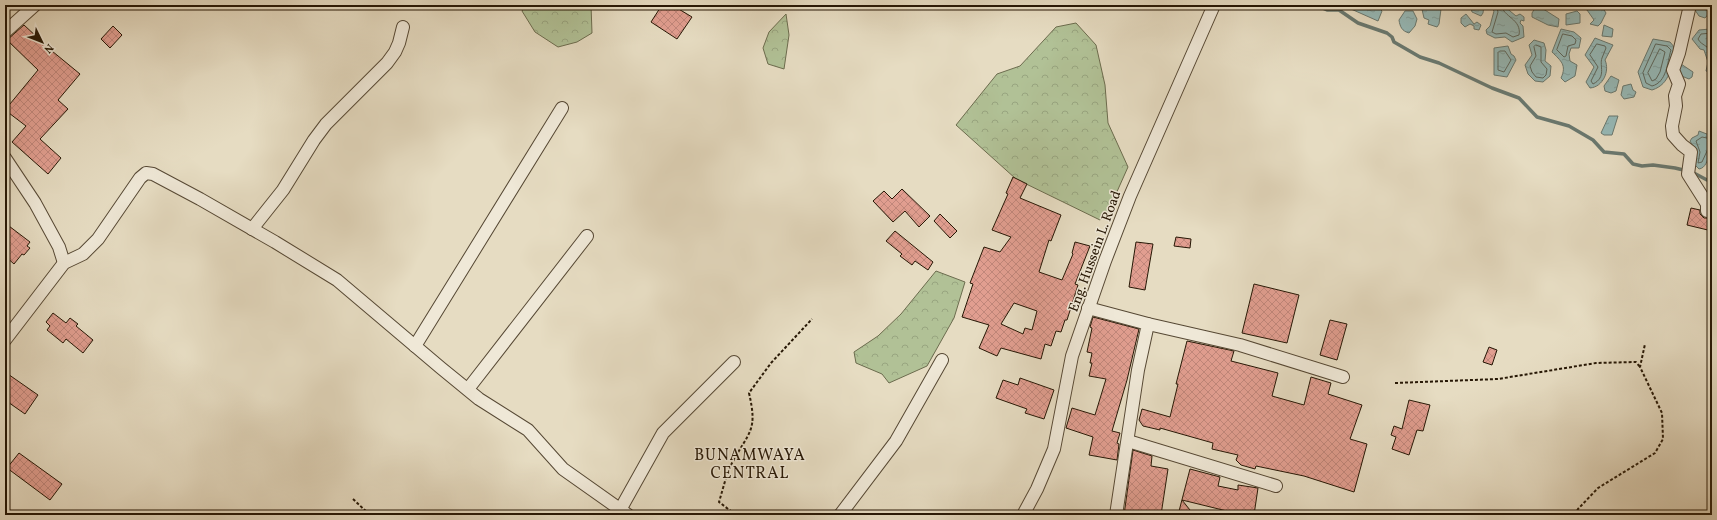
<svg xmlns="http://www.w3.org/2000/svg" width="1717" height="520" viewBox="0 0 1717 520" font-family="Vollkorn,serif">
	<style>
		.forest { fill: url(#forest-crowns); stroke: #6c6c4e }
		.water { fill: url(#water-ripples); stroke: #6a7970 }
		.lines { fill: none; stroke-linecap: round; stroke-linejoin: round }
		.shore { stroke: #5e685e; stroke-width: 1 }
		.stream { stroke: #6a7970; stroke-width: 3.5 }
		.building { fill: url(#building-cross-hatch); stroke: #261705; fill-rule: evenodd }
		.minor-casing { stroke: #564834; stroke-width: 14 }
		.path { stroke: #261705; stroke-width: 2; stroke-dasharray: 3 2; stroke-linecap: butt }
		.minor { stroke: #efe8d7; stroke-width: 12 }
		.labels { text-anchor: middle; stroke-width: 3; stroke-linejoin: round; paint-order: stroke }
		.street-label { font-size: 14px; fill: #261705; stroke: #efe8d7 }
		.quarter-label { font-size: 16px; letter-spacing: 1px; fill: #261705; stroke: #efe8d7 }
	</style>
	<defs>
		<pattern id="forest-crowns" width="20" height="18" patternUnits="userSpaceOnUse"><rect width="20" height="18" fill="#b1c196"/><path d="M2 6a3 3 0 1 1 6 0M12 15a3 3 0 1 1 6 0" fill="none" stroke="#98a580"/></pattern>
		<pattern id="water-ripples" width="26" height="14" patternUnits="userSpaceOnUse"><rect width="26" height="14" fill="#97bab8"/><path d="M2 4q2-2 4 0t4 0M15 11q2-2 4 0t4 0" fill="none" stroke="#829f9d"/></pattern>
		<pattern id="building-cross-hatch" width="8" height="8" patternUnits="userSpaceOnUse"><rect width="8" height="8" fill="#e19e90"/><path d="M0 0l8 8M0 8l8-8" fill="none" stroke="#c1877b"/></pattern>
	</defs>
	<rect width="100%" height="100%" fill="#e6dcc2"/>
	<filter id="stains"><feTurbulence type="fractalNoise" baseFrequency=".005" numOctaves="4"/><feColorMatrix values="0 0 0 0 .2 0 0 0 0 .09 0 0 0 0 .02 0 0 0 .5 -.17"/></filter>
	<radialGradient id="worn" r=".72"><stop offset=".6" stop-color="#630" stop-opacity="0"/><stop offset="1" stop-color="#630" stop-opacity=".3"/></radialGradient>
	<!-- forest -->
	<g class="forest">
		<path d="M525 5H591L592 33 577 42 558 47 535 32 522 11Z"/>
		<path d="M786 14 789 35 784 69 768 64 763 48 769 32Z"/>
		<path d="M1076 23 1096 45 1105 85 1108 123 1128 167 1107 214 1100 220 1016 179 956 125 997 74 1020 66 1056 27Z"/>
		<path d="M936 271 965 282 954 318 927 366 889 383 882 374 856 363 854 352 878 336 901 314Z"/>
	</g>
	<!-- water -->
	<g class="water">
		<path d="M1342 5H1376L1382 11 1378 21Z"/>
		<path d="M1421 5H1444L1441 9 1439 24 1437 27 1428 24 1429 20 1424 18Z"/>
		<path d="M1470 5H1484L1483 13 1481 16 1472 12Z"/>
		<path d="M1494 5 1499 7 1504 6 1516 16 1520 14 1524 17V21L1521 20 1520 23 1523 26 1524 37 1512 42 1505 37 1495 38 1487 34 1486 30 1490 26 1494 11 1491 7Z"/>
		<path d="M1537 5 1559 19 1558 27 1548 25 1532 17V13Z"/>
		<path d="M1580 5H1601L1606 13 1601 23 1598 26 1590 24 1594 20 1587 10Z"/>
		<path d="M1697 5H1710L1712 10 1705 18 1699 16 1695 10Z"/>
		<path d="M1405 11H1413L1417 19 1415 26 1409 33C1402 31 1400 27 1399 20Z"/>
		<path d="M1577 11 1580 14V23L1566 25V14Z"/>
		<path d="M1466 14 1474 24 1477 22 1481 25 1479 30 1474 29V26L1470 24 1465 27 1461 23V18Z"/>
		<path d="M1604 25 1613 29 1612 37 1602 36Z"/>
		<path d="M1561 29 1574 32 1581 38 1579 48H1571L1569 54 1570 61 1577 65 1575 76 1565 82 1561 78C1567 65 1561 61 1552 52Z"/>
		<path d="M1710 29 1712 30 1711 53 1712 73 1706 71 1708 62 1704 50 1700 49 1692 39 1699 30Z"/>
		<path d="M1595 38 1613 45 1605 60C1610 71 1603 87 1590 88L1586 82 1594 67 1585 55Z"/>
		<path d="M1653 39 1670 42 1675 48C1671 66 1671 84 1652 90L1643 87 1638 72Z"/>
		<path d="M1534 40 1544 43 1546 50 1545 61 1551 66 1550 76 1543 82 1535 81 1528 74 1525 65 1532 55 1529 45Z"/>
		<path d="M1508 46 1511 54 1514 56 1516 60 1507 77 1494 75V48Z"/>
		<path d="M1681 64 1693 72 1692 77 1689 79 1679 75 1675 68Z"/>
		<path d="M1611 76 1619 80 1616 91 1611 93 1605 91 1604 86Z"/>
		<path d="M1631 84 1633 90 1636 92 1634 97 1624 99 1621 95 1623 86Z"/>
		<path d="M1609 116H1618L1612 135H1604L1601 133Z"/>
		<path d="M1699 131 1712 136V154H1710C1707 160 1706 168 1699 169L1695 165 1696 152 1690 141 1692 138 1698 135Z"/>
	</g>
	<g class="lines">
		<!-- shore -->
		<g class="shore">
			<path d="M1496 5 1498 12 1492 32 1496 34 1506 33 1513 37 1519 35C1522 19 1503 17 1501 5"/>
			<path d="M1712 33 1701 34 1698 39C1700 43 1703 44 1707 47 1712 53 1710 63 1712 69"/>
			<path d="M1563 34 1572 36 1576 40 1575 44 1568 46 1566 56 1564 57 1557 50Z"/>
			<path d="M1597 44 1605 46 1606 48C1605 51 1603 55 1602 58 1599 66 1607 77 1593 84L1591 81 1598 67 1590 55Z"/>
			<path d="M1656 44 1667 46 1671 50C1667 63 1667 82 1652 86L1646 83 1643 73Z"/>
			<path d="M1536 45 1541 47V62L1547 69 1546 75 1543 78 1536 77 1532 72 1530 66 1536 56 1534 47Z"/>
			<path d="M1660 49 1665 52 1660 72 1656 79 1652 81 1648 73Z"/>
			<path d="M1500 51H1505L1511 60 1504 72 1498 70V53Z"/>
			<path d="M1712 139 1702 137 1696 141 1700 152 1698 163 1702 162 1707 151 1712 150"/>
		</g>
		<!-- stream -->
		<path class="stream" d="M1303 5 1311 8 1318 6 1327 10H1339L1358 23 1387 33 1392 37 1394 42 1420 57 1439 63 1492 88 1519 98 1537 117 1569 126 1593 140 1604 152 1624 154 1633 164 1642 166 1653 165 1675 168 1692 172 1707 180 1712 181"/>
	</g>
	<!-- building -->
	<g class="building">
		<path d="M662 5H672L692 17 677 39 651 22Z"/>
		<path d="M24 25 52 51 80 74 58 100 68 109 40 139 61 158 48 174 12 142 26 126 5 110 38 70 7 40Z"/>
		<path d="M113 26 122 35 110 48 101 39Z"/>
		<path d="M1013 177 1027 184 1020 198 1061 215 1051 241 1049 240 1039 272 1062 280 1073 254 1072 253 1075 242 1090 246 1075 284 1078 285 1067 320H1065L1061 332 1056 331 1051 346 1045 344 1041 359 1001 348 997 356 979 348 989 325 962 317 973 284 970 283 984 247 1000 252 1011 237 992 230 1008 194 1006 193ZM1014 303 1037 311 1032 330 1025 328 1023 334 1001 324Z"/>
		<path d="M902 189 930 216 919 227 905 211 893 222 873 201 884 191 892 199Z"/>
		<path d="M1691 208 1700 210V214L1704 218H1707L1712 216V231L1687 225Z"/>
		<path d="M940 214 957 231 950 238 934 221Z"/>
		<path d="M5 223 30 242 27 246 30 248 24 255 22 254 14 264 5 256Z"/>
		<path d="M895 231 933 262 928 270 915 261 912 265 900 256 902 254 886 241Z"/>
		<path d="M1176 237 1191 239 1190 248 1174 246Z"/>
		<path d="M1136 242 1153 244 1145 290 1129 287Z"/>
		<path d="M1254 284 1299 295 1287 343 1242 333Z"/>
		<path d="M53 313 66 323 70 318 78 324 76 326 93 340 83 353 66 339 63 343 47 330 50 326 46 322Z"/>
		<path d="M1093 317 1139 329 1127 380 1112 431 1120 433 1117 443 1119 444 1117 460 1089 455 1093 437 1066 428 1072 408 1095 415 1106 379 1089 376 1092 363H1090L1092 353 1087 352 1092 328 1090 327Z"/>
		<path d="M1330 320 1347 324 1337 360 1320 355Z"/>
		<path d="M1187 341 1234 351 1231 361 1278 373 1272 396 1304 405 1311 377 1331 383 1328 394 1362 405 1350 439 1367 444 1354 492 1304 476 1256 466 1255 469 1241 465 1236 460 1238 455 1212 449 1213 443 1160 428V430L1143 426 1139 420 1142 409 1170 417 1178 384H1176Z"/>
		<path d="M1489 347 1497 350 1492 365 1483 362Z"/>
		<path d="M5 372 38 395 25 414 5 400Z"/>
		<path d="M1020 378 1054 390 1044 419 1025 413 1027 409 996 398 1003 380 1018 385Z"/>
		<path d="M1409 400 1430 405 1423 431 1417 430 1409 455 1392 449 1396 437 1391 435 1394 426 1402 429Z"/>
		<path d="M1133 450 1152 456 1151 466 1168 469 1161 515H1124Z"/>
		<path d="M19 453 62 484 50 500 7 468Z"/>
		<path d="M1190 469 1220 477 1218 486 1238 490V485L1258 488 1254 515H1230L1231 512 1182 500 1194 515H1178Z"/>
	</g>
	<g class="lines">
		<!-- minor casing -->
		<g class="minor-casing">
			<g id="minor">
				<path d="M1690 5 1679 53 1673 70 1679 84 1675 96 1676 106 1672 126 1673 135 1682 145 1691 152 1688 174 1707 204V211"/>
				<path d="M5 32 35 5"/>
				<path d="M5 158 35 203 59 247 64 263"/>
				<path d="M252 229 283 190 314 140 326 124 387 63 395 52 399 43 403 27"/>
				<path d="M1088 308 1148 324 1138 370 1116 515"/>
				<path d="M1148 324 1240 345 1343 377"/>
				<path d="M5 340 64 263 83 254 98 239 140 178 146 173 153 174 200 199 275 242 337 280 441 368 479 399 528 430 563 469 628 515"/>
				<path d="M415 346 562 108"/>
				<path d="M468 389 587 236"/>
				<path d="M1128 441 1276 486"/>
				<path d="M616 515 620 510 663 433 734 362"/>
				<path d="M840 515 896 441 942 360"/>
				<path d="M1023 515 1037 489 1054 449 1072 356 1105 261 1130 196 1214 5"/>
			</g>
		</g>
		<!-- path -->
		<g class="path">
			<path d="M1395 383 1498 379 1596 363 1636 362 1640 367"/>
			<path d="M353 499 370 515"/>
			<path d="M736 515 719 502C723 489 726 475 732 463 749 431 758 432 749 393L771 363 812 319"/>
			<path d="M1575 515 1578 509 1598 488 1655 453 1663 439 1662 413 1640 367 1645 344"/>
		</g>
		<!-- minor -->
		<use href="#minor" class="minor"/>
	</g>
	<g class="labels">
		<!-- street labels -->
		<g class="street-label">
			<text transform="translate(1094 251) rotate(-70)" y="5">Eng. Hussein L. Road</text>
		</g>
		<!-- quarter labels -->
		<g class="quarter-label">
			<text x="750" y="460">BUNAMWAYA<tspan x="750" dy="18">CENTRAL</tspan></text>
		</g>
	</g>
	<!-- margin -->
	<rect width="1717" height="520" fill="none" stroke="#e6dcc2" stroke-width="20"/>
	<rect x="6" y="6" width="1705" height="508" fill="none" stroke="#261705" stroke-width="2"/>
	<rect x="10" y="10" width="1697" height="500" fill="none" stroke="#261705"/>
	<!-- north arrow -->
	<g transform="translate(42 42) rotate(133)" stroke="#efe8d7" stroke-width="3" paint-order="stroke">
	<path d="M0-3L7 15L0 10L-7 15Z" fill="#261705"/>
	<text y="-6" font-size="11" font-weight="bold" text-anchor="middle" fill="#261705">N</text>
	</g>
	<rect width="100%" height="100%" filter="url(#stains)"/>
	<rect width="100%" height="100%" fill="url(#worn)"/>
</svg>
